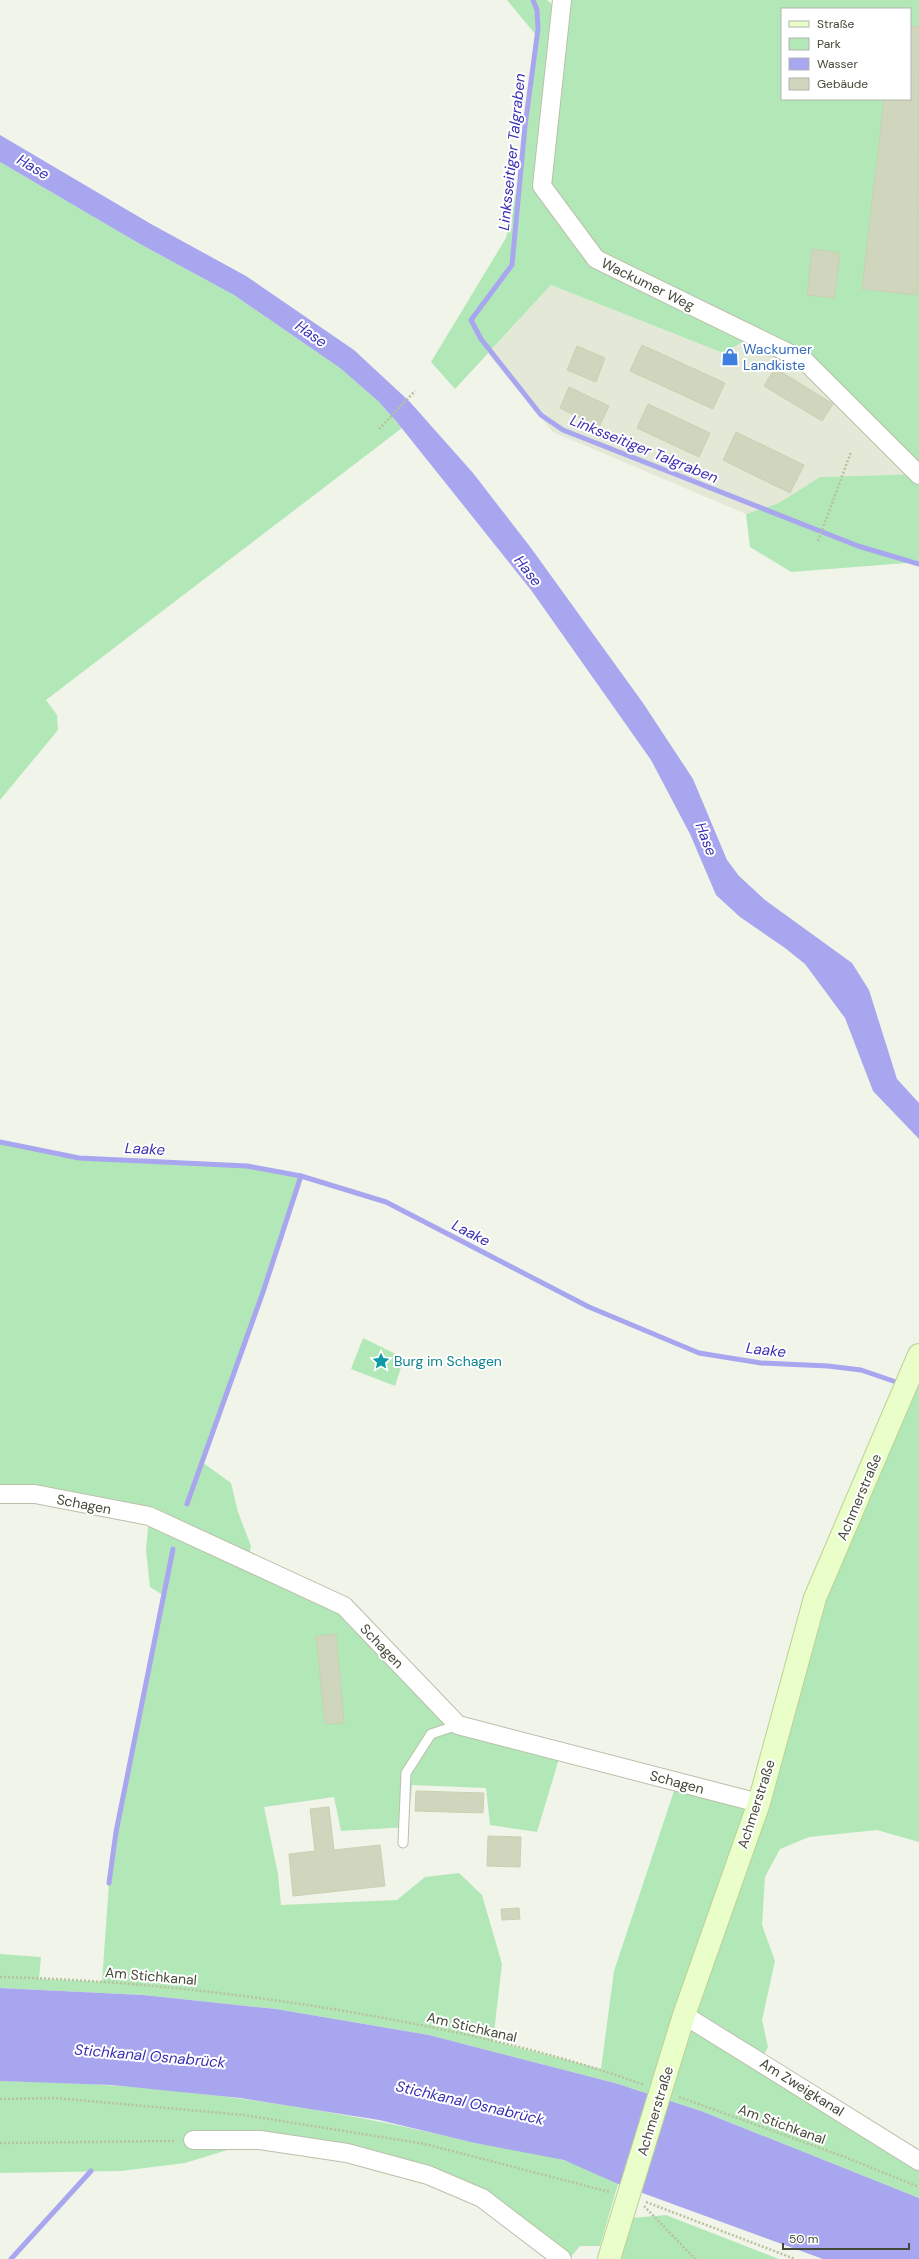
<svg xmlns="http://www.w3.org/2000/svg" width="919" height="2259" viewBox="0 0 919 2259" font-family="'DM Sans',sans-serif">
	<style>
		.residential { fill: #e3e8d7 }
		.green { fill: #b2e8b7; fill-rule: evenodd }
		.water { fill: #a9a6f0 }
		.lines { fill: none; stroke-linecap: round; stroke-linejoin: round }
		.stream { stroke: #a9a6f0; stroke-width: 5 }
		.building { fill: #d0d6be; stroke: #c9d1b1 }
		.lane-casing { stroke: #bac0ab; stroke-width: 11 }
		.street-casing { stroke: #bac0ab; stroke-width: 20 }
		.secondary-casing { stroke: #bbd196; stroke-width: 24 }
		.path { stroke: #b7c29d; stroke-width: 2.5; stroke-dasharray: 2 2; stroke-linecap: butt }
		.lane { stroke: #fff; stroke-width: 9 }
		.street { stroke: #fff; stroke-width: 18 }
		.secondary { stroke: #e9fec9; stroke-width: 22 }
		.secondary-bridge-casing { stroke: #bbd196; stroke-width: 24; stroke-linecap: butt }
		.secondary-bridge { stroke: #e9fec9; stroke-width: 22 }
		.labels { text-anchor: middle; stroke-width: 4; stroke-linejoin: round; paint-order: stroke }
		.street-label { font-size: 14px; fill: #444837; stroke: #fff }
		.shop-label { font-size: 14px; fill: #366cbe; stroke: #fff; text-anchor: start }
		.culture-label { font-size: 14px; fill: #0d838f; stroke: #fff; text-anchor: start }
		.water-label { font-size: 15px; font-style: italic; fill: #3830b4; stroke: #fff }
	</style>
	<rect width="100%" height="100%" fill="#f1f4e9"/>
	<!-- residential -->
	<path class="residential" d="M551 285 723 353 755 335 805 361 919 474 820 477 779 503 746 514 553 432 488 354Z"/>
	<!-- green -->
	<g class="green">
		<path d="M507 0H547L551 3 558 25 562 0H919V562L791 572 750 547 746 514 779 503 820 477 918 474 805 361 755 335 723 353 551 285 455 389 431 362 506 238 525 150 535 34ZM782 9H910V99H782Z"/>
		<path d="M0 162 140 244 234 295 340 368 378 401 402 428 46 700 57 715 58 730 0 800Z"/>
		<path d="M0 1142 79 1158 247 1166 301 1176 263 1292 202 1462 231 1483 238 1512 251 1546 248 1562 344 1606 458 1725 561 1752 537 1832 490 1825 486 1788 412 1785 408 1827 341 1831 334 1797 264 1807 278 1874 281 1905 397 1900 425 1877 459 1873 482 1895 502 1964 493 2041 601 2069 614 1971 677 1782 758 1803 815 1598 919 1355V1842L877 1830 809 1837 780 1849 765 1877 762 1925 775 1961 762 2020 768 2047 761 2061 919 2161V2198L701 2111 615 2083 429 2035 276 2009 143 1995 0 1988V1954L41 1957 39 1979 102 1982 109 1883 116 1832 163 1595 150 1587 146 1550 149 1516 0 1494Z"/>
		<path d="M363 1338 404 1358 395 1386 351 1369Z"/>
		<path d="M0 2081C156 2083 311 2104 463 2140 496 2148 530 2151 563 2160 581 2165 600 2176 618 2184L600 2246H580L569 2259 482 2198 428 2175 260 2140 185 2163 121 2171 0 2173Z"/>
		<path d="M666 2215 779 2259H622L620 2256 632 2218Z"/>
	</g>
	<!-- water -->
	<g class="water">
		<path d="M0 135 151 224 246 276 354 350 410 402 473 473 531 548 643 703 693 779 727 860 739 876 765 900 852 963 869 990 897 1079 919 1103V1139L873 1091 845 1018 805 964 785 948 740 917 716 895 690 834 651 760 531 590 396 421 378 401 340 368 234 295 140 244 0 162Z"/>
		<path d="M0 1988 143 1995 276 2009 429 2035 615 2083 701 2111 919 2198V2259H823L618 2184 564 2160 475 2143 379 2120 240 2098 111 2085 0 2081Z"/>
	</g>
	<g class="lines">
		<!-- stream -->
		<g class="stream">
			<path d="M533 0 537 10 538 29 525 126 512 265 471 320 481 339 541 415 563 430 858 546 919 564"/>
			<path d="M0 1142 79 1158 247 1166 301 1176 386 1202 589 1307 699 1353 761 1363 828 1366 861 1370 902 1384"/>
			<path d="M187 1504 263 1292 301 1176"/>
			<path d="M109 1883 116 1832 173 1549"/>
			<path d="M11 2259 91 2171"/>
		</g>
	</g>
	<!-- building -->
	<g class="building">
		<path d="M910 26 919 27 917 295 862 289 884 99H910Z"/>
		<path d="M812 249 840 253 834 298 807 295Z"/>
		<path d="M642 345 725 383 713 409 630 371Z"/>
		<path d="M577 346 605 358 596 382 567 370Z"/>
		<path d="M733 352 736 360 727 363 724 355Z"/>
		<path d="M775 368 833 404 822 421 764 386Z"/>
		<path d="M569 387 609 406 599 427 560 408Z"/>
		<path d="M648 404 710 433 699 457 637 428Z"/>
		<path d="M736 432 804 465 790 493 723 460Z"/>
		<path d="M336 1634 344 1723 325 1724 316 1636Z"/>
		<path d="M416 1791 484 1793 483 1813 415 1811Z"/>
		<path d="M329 1807 334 1850 380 1845 385 1886 293 1896 289 1854 315 1851 310 1809Z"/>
		<path d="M488 1836 521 1837 520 1867 487 1866Z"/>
		<path d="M519 1908 520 1919 502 1920 501 1909Z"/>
	</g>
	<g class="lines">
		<!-- lane casing -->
		<g class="lane-casing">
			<path id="lane" d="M403 1843 406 1773 431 1734 458 1725"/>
		</g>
		<!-- street casing -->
		<g class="street-casing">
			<g id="street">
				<path d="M562 0 542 186 596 259 805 361 919 475"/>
				<path d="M0 1494H35L149 1516 344 1606 458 1725 759 1803"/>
				<path d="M684 2015 919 2161"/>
				<path d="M193 2140H260L347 2153 428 2175 482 2198 562 2259"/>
			</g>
		</g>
		<!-- secondary casing -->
		<g class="secondary-casing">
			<g id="secondary">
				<path d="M664 2080 684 2015 759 1803 815 1598 919 1355"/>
				<path d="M609 2259 624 2210"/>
			</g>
		</g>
		<!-- path -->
		<g class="path">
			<path d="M379 429 415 391"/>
			<path d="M818 541 851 452"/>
			<path d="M0 1977C125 1980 250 1994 373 2016 465 2033 557 2053 644 2085"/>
			<path d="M679 2097 845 2157 919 2187"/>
			<path d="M0 2099 55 2098 244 2115 425 2144 610 2192"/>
			<path d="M0 2143 176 2141"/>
			<path d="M646 2202 795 2259"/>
			<path d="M644 2206 695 2259"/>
		</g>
		<!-- lane -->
		<use href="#lane" class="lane"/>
		<!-- street -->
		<use href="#street" class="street"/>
		<!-- secondary -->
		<use href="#secondary" class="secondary"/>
		<!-- secondary-bridge casing -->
		<g class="secondary-bridge-casing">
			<path id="secondary-bridge" d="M624 2210 664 2080"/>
		</g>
		<!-- secondary-bridge -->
		<use href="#secondary-bridge" class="secondary-bridge"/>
	</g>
	<!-- icons -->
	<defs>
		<g id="shop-bare" transform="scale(1.38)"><path d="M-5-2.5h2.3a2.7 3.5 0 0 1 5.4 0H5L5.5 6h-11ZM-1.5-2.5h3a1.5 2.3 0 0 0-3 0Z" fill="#3f7fe0" stroke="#fff" stroke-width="2.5" paint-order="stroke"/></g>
		<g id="sight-bare" transform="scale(1.38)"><path d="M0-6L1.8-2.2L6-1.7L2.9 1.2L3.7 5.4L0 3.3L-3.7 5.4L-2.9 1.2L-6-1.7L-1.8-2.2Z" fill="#0f9aa8" stroke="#fff" stroke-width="2.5" paint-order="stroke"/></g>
	</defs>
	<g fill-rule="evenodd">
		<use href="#shop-bare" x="730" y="357"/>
		<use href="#sight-bare" x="381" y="1361"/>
	</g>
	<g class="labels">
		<!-- street labels -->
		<g class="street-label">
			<text transform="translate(648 284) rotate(26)" y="5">Wackumer Weg</text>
			<text transform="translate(859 1497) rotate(-67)" y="5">Achmerstraße</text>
			<text transform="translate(84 1504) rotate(11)" y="5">Schagen</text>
			<text transform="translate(382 1646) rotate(46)" y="5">Schagen</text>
			<text transform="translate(677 1782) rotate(15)" y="5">Schagen</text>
			<text transform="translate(756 1804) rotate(-72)" y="5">Achmerstraße</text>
			<text transform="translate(151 1976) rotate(5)" y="5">Am Stichkanal</text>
			<text transform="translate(472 2027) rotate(13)" y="5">Am Stichkanal</text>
			<text transform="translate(802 2087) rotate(32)" y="5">Am Zweigkanal</text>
			<text transform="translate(655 2111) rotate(-73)" y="5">Achmerstraße</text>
			<text transform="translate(782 2124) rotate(20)" y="5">Am Stichkanal</text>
		</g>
		<!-- shop labels -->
		<g class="shop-label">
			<text x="743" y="354">Wackumer<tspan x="743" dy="16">Landkiste</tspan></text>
		</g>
		<!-- culture labels -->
		<g class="culture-label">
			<text x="394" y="1366">Burg im Schagen</text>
		</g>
		<!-- water labels -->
		<g class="water-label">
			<text transform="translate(512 152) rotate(-84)" y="5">Linksseitiger Talgraben</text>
			<text transform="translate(33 167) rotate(30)" y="5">Hase</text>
			<text transform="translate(311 334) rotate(35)" y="5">Hase</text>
			<text transform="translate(644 449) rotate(22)" y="5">Linksseitiger Talgraben</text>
			<text transform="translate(528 571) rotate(52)" y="5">Hase</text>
			<text transform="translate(706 839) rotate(69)" y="5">Hase</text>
			<text transform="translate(145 1149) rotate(3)" y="5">Laake</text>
			<text transform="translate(471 1233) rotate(27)" y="5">Laake</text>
			<text transform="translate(766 1350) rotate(6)" y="5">Laake</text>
			<text transform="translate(150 2056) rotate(5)" y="5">Stichkanal Osnabrück</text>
			<text transform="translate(470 2103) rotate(13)" y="5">Stichkanal Osnabrück</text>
		</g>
	</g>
	<!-- legend -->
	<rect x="781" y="8" width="130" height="92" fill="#ffffff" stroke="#b4b6af"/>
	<rect x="789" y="21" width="20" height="6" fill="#e9fec9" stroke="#b4b6af"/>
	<text x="817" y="28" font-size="12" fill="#444837">Straße</text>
	<rect x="789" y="38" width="20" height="12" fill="#b2e8b7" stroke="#b4b6af"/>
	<text x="817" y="48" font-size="12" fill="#444837">Park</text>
	<rect x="789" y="58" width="20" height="12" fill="#a9a6f0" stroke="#b4b6af"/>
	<text x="817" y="68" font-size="12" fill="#444837">Wasser</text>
	<rect x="789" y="78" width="20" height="12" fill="#d0d6be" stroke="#b4b6af"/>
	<text x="817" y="88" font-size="12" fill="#444837">Gebäude</text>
	<!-- scale -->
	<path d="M783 2243v6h126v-6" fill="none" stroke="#444837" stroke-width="2"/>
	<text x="789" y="2243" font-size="12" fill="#444837" stroke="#ffffff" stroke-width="3" paint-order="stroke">50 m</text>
</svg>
